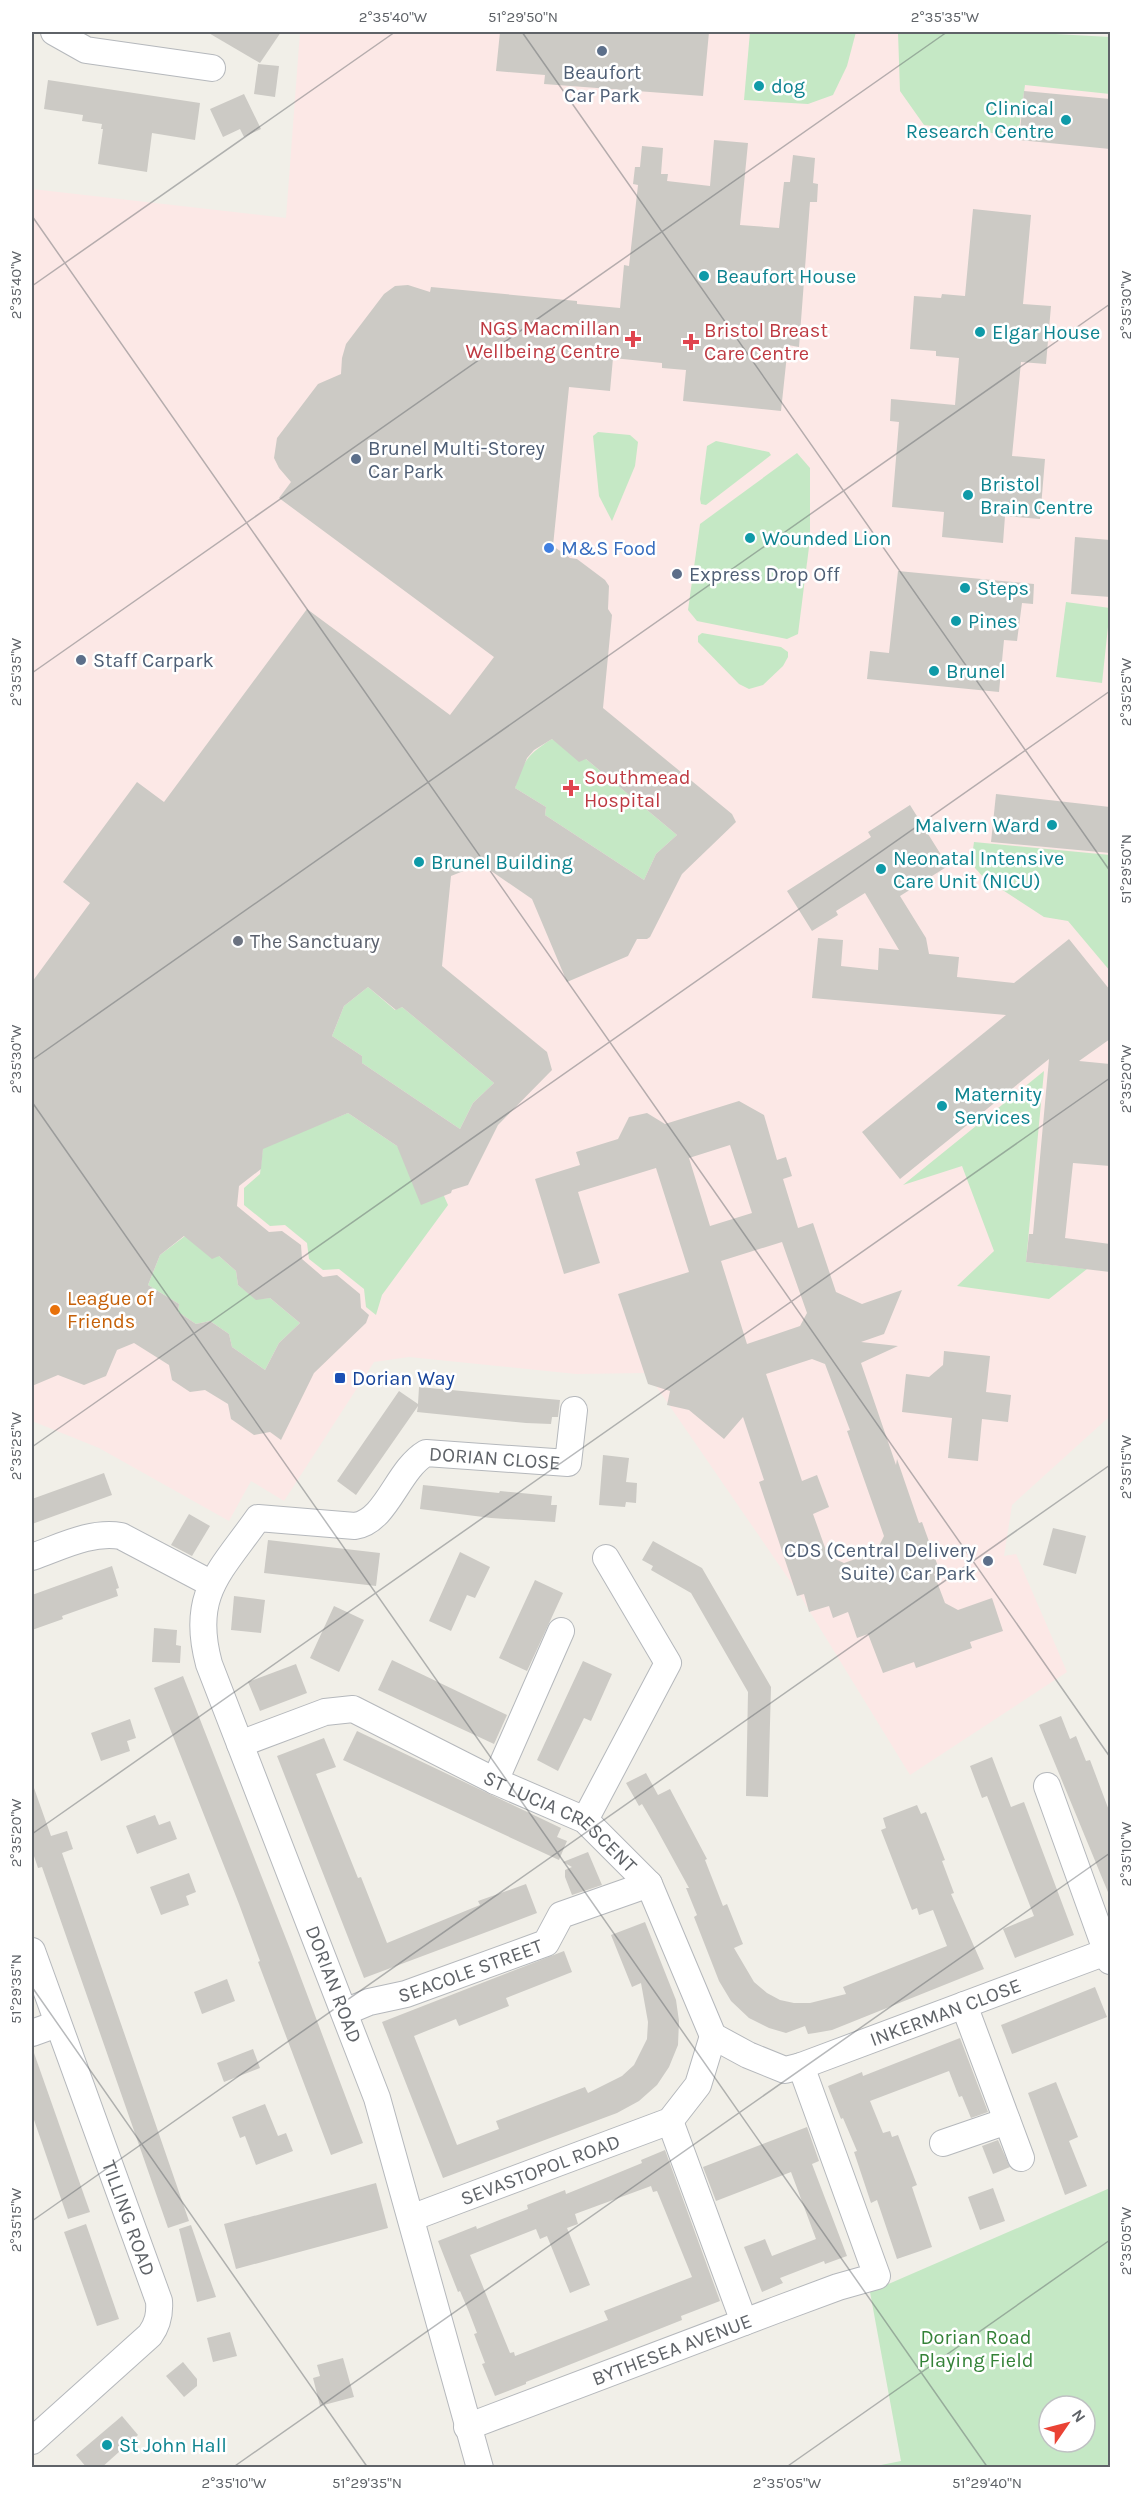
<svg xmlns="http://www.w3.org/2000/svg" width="1142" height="2499" viewBox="0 0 1142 2499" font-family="Karla,sans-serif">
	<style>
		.medical { fill: #fce8e6 }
		.green { fill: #c5e8c5; fill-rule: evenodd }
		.building { fill: #cccac5; fill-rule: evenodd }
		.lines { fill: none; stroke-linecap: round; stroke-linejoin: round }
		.street-casing { stroke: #b5b8bc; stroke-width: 28 }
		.street { stroke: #fff; stroke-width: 26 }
		.ticks { fill: none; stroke: #5f6368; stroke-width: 1.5; stroke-opacity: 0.45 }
		.service-dot { fill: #5c6f8a; stroke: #fff; stroke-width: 2 }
		.culture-dot { fill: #0f9aa8; stroke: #fff; stroke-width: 2 }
		.health-dot { fill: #e0444e; stroke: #fff; stroke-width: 2 }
		.shop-dot { fill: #3f7fe0; stroke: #fff; stroke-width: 2 }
		.worship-dot { fill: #6b7280; stroke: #fff; stroke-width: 2 }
		.food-dot { fill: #e8710a; stroke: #fff; stroke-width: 2 }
		.transit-dot { fill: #1a4fb4; stroke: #fff; stroke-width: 2 }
		.labels { text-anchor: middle; stroke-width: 5; stroke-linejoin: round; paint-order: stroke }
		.service-label { font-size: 20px; fill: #4e5e75; stroke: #fff; text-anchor: start }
		.culture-label { font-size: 20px; fill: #0d838f; stroke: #fff; text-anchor: start }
		.health-label { font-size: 20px; fill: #be3a42; stroke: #fff; text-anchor: start }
		.shop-label { font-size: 20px; fill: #366cbe; stroke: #fff; text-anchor: start }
		.worship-label { font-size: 20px; fill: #5b616d; stroke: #fff; text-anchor: start }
		.food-label { font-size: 20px; fill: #c56008; stroke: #fff; text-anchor: start }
		.transit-label { font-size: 20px; fill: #164399; stroke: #fff; text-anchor: start }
		.street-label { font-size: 20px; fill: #5f6368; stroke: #fff }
		.park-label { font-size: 20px; fill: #348238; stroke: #fff }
		.neatline { fill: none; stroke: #5f6368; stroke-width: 2 }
		.ticks-label { font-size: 15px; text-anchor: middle; fill: #5f6368 }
	</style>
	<rect width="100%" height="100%" fill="#f1efe8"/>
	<!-- medical -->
	<path class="medical" d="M300 32H1019L1110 39V1416L1012 1505 1004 1556 1016 1554 1067 1672 910 1775 799 1594 647 1373 576 1374 409 1357 374 1362 284 1501 251 1481 229 1521 99 1448 32 1421V189L286 218Z"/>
	<!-- green -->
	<g class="green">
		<path d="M750 32H856L847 66 833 95 808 104 744 100Z"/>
		<path d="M898 32H1019L1110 37V94L1025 85 1018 136 924 125 900 91Z"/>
		<path d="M598 432 630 435 638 442 635 466 612 521 599 496 593 436Z"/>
		<path d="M716 441 769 452 771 455 706 505 701 504 700 499 707 446Z"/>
		<path d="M797 453 810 468V539L798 634 787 639 697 621 688 610 700 524Z"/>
		<path d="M1066 602 1110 608 1102 683 1056 677Z"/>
		<path d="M702 633 781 647 788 652V657L783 666 763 685 749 689 739 684 698 642V636Z"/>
		<path d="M552 739 586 759 677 835 656 854 644 880 545 815 546 807 515 788C523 761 528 754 552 739Z"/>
		<path d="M974 842 1110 855V971L1068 921 1044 917 984 878 975 868 972 856Z"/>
		<path d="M368 987 395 1010 402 1007 494 1083 473 1103 460 1129 362 1063V1056L332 1036 344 1006Z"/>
		<path d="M1044 1071 1026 1262 1087 1269 1049 1299 957 1286 994 1251 962 1166 903 1185Z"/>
		<path d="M348 1113 397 1146 444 1196 448 1205 382 1295 376 1315 366 1307 364 1289 339 1269 323 1270 309 1259 307 1243 285 1225 270 1226 244 1205V1188L260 1174 263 1147Z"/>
		<path d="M185 1236 219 1256 236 1271 238 1285 256 1299 270 1298 300 1323 279 1343 265 1370 232 1347 229 1334 210 1321 196 1324 178 1312 179 1304 148 1285 160 1255Z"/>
		<path d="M1110 2188V2467H871L901 2461 870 2292ZM1049 2406H1085V2442H1049Z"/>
	</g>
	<!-- building -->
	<g class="building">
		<path d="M207 32H281L260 63Z"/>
		<path d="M500 32H709L703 96 544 84 545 75 496 71Z"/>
		<path d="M258 64 279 66 275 97 254 94Z"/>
		<path d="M48 80 200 103 195 140 152 133 147 172 98 164 103 129H101L102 124 82 121 83 115 44 109Z"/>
		<path d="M1024 91 1110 99V149L1019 140Z"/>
		<path d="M244 94 261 129 244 137 240 129 223 137 210 109Z"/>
		<path d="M714 140 748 143 740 225 779 228 784 182H790L793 155 815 158 813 183 818 184 817 202H810L799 347 788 345 781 411 683 401 686 370 662 368V363L613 358 610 391 569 387 553 546 570 558 577 559 605 580 609 586 608 609 612 615 603 708 732 814 736 822 682 874 650 937 647 939H637L628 956 567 982 532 899 481 864 451 876 442 966 547 1052 552 1070 498 1125 468 1185 452 1190 451 1193 421 1205 397 1146 348 1113 263 1149 261 1169 239 1186 237 1206 269 1232 282 1231 301 1245 302 1259 323 1277 337 1275 360 1294 361 1308 369 1315 366 1323 314 1373 281 1440 270 1432 254 1435 231 1419 228 1404 205 1390 190 1392 172 1380 169 1365 134 1343 117 1350 106 1376 84 1385 58 1375 32 1386V982L90 903 63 882 137 782 164 802 307 609 450 715 494 657 279 498 291 482 279 468 274 458 277 438 318 384 341 374 342 358 346 344 384 294 395 286 408 285 430 292 431 287 577 301V304L620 308 624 265 629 266 638 185 633 184 635 167H640L642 146 663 148 661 174H668L667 181 710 186ZM552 739 579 762 586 759 677 835 656 854 644 880 545 815 546 807 515 788 527 758 534 750ZM368 987 396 1010 402 1007 494 1083 473 1103 460 1129 362 1063V1056L332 1036 344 1006ZM184 1236 212 1259 219 1256 236 1271 238 1285 256 1300 270 1298 300 1323 279 1343 265 1370 232 1347 229 1334 210 1321 196 1324 178 1312 179 1304 148 1285 160 1255Z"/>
		<path d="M973 209 1031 215 1023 304 1051 306 1046 364 1021 362 1012 456 1045 459 1040 519 1005 516 1003 543 942 537 944 512 892 507 899 422 890 421 891 399 955 405 959 358 936 356V351L910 349 914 296 941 298 942 294 965 296Z"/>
		<path d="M1075 537 1110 540V597L1071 594Z"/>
		<path d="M898 571 1034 584 1033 604 1022 603 1017 641 1004 640 999 692 867 679 870 651 889 653Z"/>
		<path d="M996 794 1110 807V853L991 842Z"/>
		<path d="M910 805 948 866 900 896 926 938 929 954 959 957 957 977 1014 983 1069 939 1110 990V1039L1079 1061 1110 1064V1166L1073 1163 1065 1238 1110 1244V1272L1026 1262 1029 1234H1033L1049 1059 900 1179 862 1132 1006 1015 812 998 818 938 843 940 841 966 878 970 879 948 899 950 865 893 836 911 838 915 812 931 787 891 871 837 868 832Z"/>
		<path d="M739 1101 764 1115 777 1160 786 1157 792 1176 783 1179 798 1228 813 1223 836 1292 862 1304 902 1290 884 1334 861 1342 898 1346 861 1363 896 1465 897 1459 919 1523 922 1522 940 1572 934 1574 945 1603 958 1610 992 1598 1003 1631 970 1642 972 1648 916 1668 914 1662 883 1673 868 1634 857 1638 848 1612 833 1618 829 1606 809 1612 804 1594 797 1596 759 1482 764 1480 743 1417 724 1439 689 1410 667 1405 670 1391 648 1384 618 1294 689 1272 656 1168 578 1192 600 1263 564 1274 535 1179 580 1165 576 1152 618 1139 629 1117 647 1113 665 1124ZM730 1145 752 1213 710 1226 689 1158ZM782 1242 807 1313 800 1326 747 1344 721 1261ZM812 1359 825 1364 850 1430 847 1431 884 1536 876 1552 844 1563 828 1556 813 1514 829 1507 817 1475 802 1481 766 1374Z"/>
		<path d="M944 1351 990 1356 986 1392 1011 1395 1008 1422 982 1419 978 1461 948 1458 952 1418 902 1412 906 1374 929 1377 943 1365Z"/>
		<path d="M419 1387 560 1400 558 1417H552L551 1424 526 1423 417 1412 418 1406 356 1495 337 1481 399 1391 418 1404Z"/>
		<path d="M603 1455 629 1458 626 1482 637 1483 636 1503 626 1502 625 1507 599 1505Z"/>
		<path d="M104 1473 112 1495 32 1524V1499Z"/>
		<path d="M423 1485 499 1493 500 1491 552 1496 551 1505H557L555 1522 491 1518 420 1509Z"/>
		<path d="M189 1514 210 1526 192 1556 171 1545Z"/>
		<path d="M1053 1528 1086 1536 1076 1574 1043 1565Z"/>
		<path d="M268 1540 380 1553 376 1586 264 1573Z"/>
		<path d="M653 1541 702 1568 771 1687 768 1797 746 1796 748 1692 691 1593 651 1570 653 1566 642 1560Z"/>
		<path d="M460 1552 490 1567 475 1598 467 1595 451 1631 429 1621Z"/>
		<path d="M112 1566 119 1588 116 1589 118 1596 62 1616 63 1619 32 1630V1595Z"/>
		<path d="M535 1580 563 1593 527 1671 499 1658Z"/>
		<path d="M234 1596 265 1600 261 1633 231 1630Z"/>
		<path d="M334 1606 364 1620 339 1672 310 1658Z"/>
		<path d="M154 1628 177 1630 176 1645 181 1646 180 1663 152 1662Z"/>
		<path d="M392 1660 507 1715 494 1744 378 1690Z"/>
		<path d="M583 1661 612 1674 591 1721 584 1718 558 1771 537 1760Z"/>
		<path d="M296 1664 307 1693 260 1711 248 1682Z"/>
		<path d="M183 1676 290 1949 363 2143 331 2155 258 1962 260 1961 239 1904 154 1688Z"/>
		<path d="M1061 1716 1070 1739 1076 1736 1086 1761 1090 1760 1110 1813V1897L1039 1725Z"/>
		<path d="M130 1719 136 1738 127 1741 130 1751 101 1761 91 1733Z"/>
		<path d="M357 1731 561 1828 557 1837 567 1841 559 1860 343 1760Z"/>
		<path d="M324 1738 336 1767 316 1774 358 1878 361 1877 387 1943 480 1905 478 1901 526 1884 537 1913 364 1978 277 1756Z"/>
		<path d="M992 1757 1011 1807 1024 1802 1074 1935 1015 1958 1003 1929 1034 1916 987 1796 982 1798 970 1766Z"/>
		<path d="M646 1773 658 1795 670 1789 707 1859 705 1860 723 1906 727 1904 743 1944 734 1948 754 1982 767 1993 780 2000 794 2003H810L846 1994 843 1987 947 1946 933 1910 919 1915 917 1908 912 1910 881 1830 886 1828 883 1818 917 1805 921 1814 926 1812 932 1827 945 1860 942 1861 954 1893 951 1894 984 1969 832 2030 815 2033 808 2034 805 2026 786 2033 769 2028 749 2018 731 2001 719 1981 694 1917 697 1915 686 1888H689L655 1826 642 1804 639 1806 626 1783Z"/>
		<path d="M32 1788H34L51 1836 67 1831 73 1849 62 1853 189 2221 168 2228 42 1867 38 1868 32 1850Z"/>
		<path d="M155 1815 159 1825 170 1821 177 1839 137 1854 126 1826Z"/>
		<path d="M588 1852 602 1885 572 1895 565 1877V1870L572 1867 563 1862Z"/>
		<path d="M189 1873 196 1892 186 1896 189 1905 161 1915 150 1887Z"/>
		<path d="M645 1922 676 2000 679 2021 678 2045 669 2067 657 2085 639 2101 617 2113 443 2178 382 2022 564 1951 572 1972 506 1998 509 2006 459 2026 456 2019 414 2036 457 2145 499 2129 496 2121 585 2087 588 2093 622 2076 634 2065 647 2039 648 2022 641 1983 632 1987 611 1935Z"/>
		<path d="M227 1979 235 2001 202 2014 194 1992Z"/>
		<path d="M1095 1987 1107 2017 1012 2054 1001 2025Z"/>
		<path d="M960 2038 988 2112 971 2118 962 2096 959 2097 949 2071 870 2101 883 2133 890 2131 892 2137 898 2135 917 2185 912 2187 932 2247 897 2259 877 2200 871 2203 854 2152 857 2151 843 2118 841 2119 828 2086 862 2072 863 2076Z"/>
		<path d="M253 2049 260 2068 224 2082 217 2063Z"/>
		<path d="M32 2053H34L90 2212 68 2219 32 2114Z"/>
		<path d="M1056 2082 1078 2137 1069 2141 1087 2186 1065 2195 1028 2093Z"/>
		<path d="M265 2104 278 2136 286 2133 293 2151 256 2165 245 2136 240 2138 232 2117Z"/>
		<path d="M807 2127 819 2161 812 2164 847 2256 825 2264 824 2261 780 2278 783 2283 762 2292 744 2247 765 2239 772 2256 816 2239 791 2172 716 2201 703 2167Z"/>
		<path d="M998 2140 1010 2167 993 2174 982 2146Z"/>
		<path d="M665 2150 720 2301 681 2316 682 2320 526 2382V2384L495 2396 482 2364 485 2363 474 2334 477 2333 469 2312 460 2291 458 2292 438 2241 476 2226 477 2229 502 2219 528 2209 527 2205 565 2190 566 2194 591 2184 642 2163 641 2160ZM651 2186 653 2192 657 2191 692 2277 604 2311 608 2320 515 2356 514 2352 510 2353 470 2255 536 2229 540 2239 547 2236 570 2293 590 2285 567 2228 578 2224 575 2214Z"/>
		<path d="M376 2183 388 2228 236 2269 224 2224Z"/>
		<path d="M993 2188 1005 2221 980 2230 968 2197Z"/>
		<path d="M86 2224 119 2319 97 2326 64 2232Z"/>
		<path d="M191 2225 216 2297 197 2302 179 2229Z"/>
		<path d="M230 2332 237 2356 213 2362 207 2338Z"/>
		<path d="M343 2358 354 2397 320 2406 313 2378 320 2376 317 2365Z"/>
		<path d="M183 2362 197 2379V2386L184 2397 166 2376Z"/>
		<path d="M122 2416 138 2435 101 2468H87L76 2455Z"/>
	</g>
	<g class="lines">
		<!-- street casing -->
		<g class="street-casing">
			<g id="street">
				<path d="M54 32 86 50 212 68"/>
				<path d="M32 1557C61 1547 90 1531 121 1536L212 1584"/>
				<path id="s1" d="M240 1744 325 1712 353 1709 495 1781 585 1820 649 1884 713 2036 748 2055 785 2070 801 2066 1106 1952"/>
				<path d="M495 1781 561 1631"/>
				<path d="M1047 1786 1110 1961"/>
				<path d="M585 1820 668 1663 606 1558"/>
				<path id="s2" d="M32 1951 159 2301C160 2314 158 2324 150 2335L32 2441"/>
				<path d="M964 2005 1021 2158"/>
				<path id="s3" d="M345 2012 369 2002 406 1994 546 1943 561 1915 649 1884"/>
				<path d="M32 2033 57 2024"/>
				<path d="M670 2121 744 2322"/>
				<path d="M943 2143 1007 2121"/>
				<path id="s4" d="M411 2218 670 2121 698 2085 713 2036"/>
				<path id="s5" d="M467 2427 776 2310 838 2287 877 2276 801 2066"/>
				<path id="s6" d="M480 2468 377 2098 209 1664C190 1594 220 1572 258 1518L355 1526C387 1521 397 1470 426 1453L568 1463 574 1410"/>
			</g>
		</g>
		<!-- street -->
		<use href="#street" class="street"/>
	</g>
	<!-- ticks -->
	<path class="ticks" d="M522 32 1110 871M32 216 1110 1757M32 286 395 32M32 673 947 32M32 1060 1110 304M32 1102 988 2468M32 1447 1110 691M32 1834 1110 1078M32 1987 368 2468M32 2221 1110 1465M232 2468 1110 1853M785 2468 1110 2240"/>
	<!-- markers -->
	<g class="service-dot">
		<circle cx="602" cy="51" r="6"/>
		<circle cx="356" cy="459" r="6"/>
		<circle cx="677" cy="574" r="6"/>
		<circle cx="81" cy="660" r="6"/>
		<circle cx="988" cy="1561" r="6"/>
	</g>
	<g class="culture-dot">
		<circle cx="759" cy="86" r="6"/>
		<circle cx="1066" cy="120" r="6"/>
		<circle cx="704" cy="276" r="6"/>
		<circle cx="980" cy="332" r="6"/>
		<circle cx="968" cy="495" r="6"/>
		<circle cx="750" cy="538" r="6"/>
		<circle cx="965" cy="588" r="6"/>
		<circle cx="956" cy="621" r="6"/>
		<circle cx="934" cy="671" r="6"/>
		<circle cx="1052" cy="825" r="6"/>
		<circle cx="419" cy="862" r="6"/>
		<circle cx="881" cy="869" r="6"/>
		<circle cx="942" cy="1106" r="6"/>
		<circle cx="107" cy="2445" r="6"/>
	</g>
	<g class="health-dot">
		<path d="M630 330h6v6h6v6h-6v6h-6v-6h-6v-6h6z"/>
		<path d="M688 333h6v6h6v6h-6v6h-6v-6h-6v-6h6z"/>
		<path d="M568 779h6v6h6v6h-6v6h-6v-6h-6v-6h6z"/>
	</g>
	<circle class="shop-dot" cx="549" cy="548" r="6"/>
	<circle class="worship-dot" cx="238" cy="941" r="6"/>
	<circle class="food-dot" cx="55" cy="1310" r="6"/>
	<rect class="transit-dot" x="334" y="1372" width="12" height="12" rx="3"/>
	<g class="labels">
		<!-- service labels -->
		<g class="service-label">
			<text x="602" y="79" text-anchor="middle">Beaufort<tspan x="602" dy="23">Car Park</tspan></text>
			<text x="368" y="455">Brunel Multi-Storey<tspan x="368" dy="23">Car Park</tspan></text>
			<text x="689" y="581">Express Drop Off</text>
			<text x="93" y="667">Staff Carpark</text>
			<text x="976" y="1557" text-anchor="end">CDS (Central Delivery<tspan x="976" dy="23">Suite) Car Park</tspan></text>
		</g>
		<!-- culture labels -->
		<g class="culture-label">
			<text x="771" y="93">dog</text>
			<text x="1054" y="115" text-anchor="end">Clinical<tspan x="1054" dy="23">Research Centre</tspan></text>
			<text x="716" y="283">Beaufort House</text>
			<text x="992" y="339">Elgar House</text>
			<text x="980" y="491">Bristol<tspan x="980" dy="23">Brain Centre</tspan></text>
			<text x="762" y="545">Wounded Lion</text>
			<text x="977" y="595">Steps</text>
			<text x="968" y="628">Pines</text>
			<text x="946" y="678">Brunel</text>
			<text x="1040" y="832" text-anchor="end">Malvern Ward</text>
			<text x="893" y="865">Neonatal Intensive<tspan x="893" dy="23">Care Unit (NICU)</tspan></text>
			<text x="431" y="869">Brunel Building</text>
			<text x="954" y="1101">Maternity<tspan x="954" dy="23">Services</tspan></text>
			<text x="119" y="2452">St John Hall</text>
		</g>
		<!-- health labels -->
		<g class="health-label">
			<text x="620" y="335" text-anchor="end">NGS Macmillan<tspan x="620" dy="23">Wellbeing Centre</tspan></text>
			<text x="704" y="337">Bristol Breast<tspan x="704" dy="23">Care Centre</tspan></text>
			<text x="584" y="784">Southmead<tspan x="584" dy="23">Hospital</tspan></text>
		</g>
		<!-- shop labels -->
		<g class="shop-label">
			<text x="561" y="555">M&amp;S Food</text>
		</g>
		<!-- worship labels -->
		<g class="worship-label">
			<text x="250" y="948">The Sanctuary</text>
		</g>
		<!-- food labels -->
		<g class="food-label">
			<text x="67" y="1305">League of<tspan x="67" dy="23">Friends</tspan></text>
		</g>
		<!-- transit labels -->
		<g class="transit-label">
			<text x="352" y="1385">Dorian Way</text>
		</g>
		<!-- street labels -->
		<g class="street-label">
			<text dy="7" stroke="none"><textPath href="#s6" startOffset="1282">DORIAN CLOSE</textPath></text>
			<text dy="7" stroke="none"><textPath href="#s1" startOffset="356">ST LUCIA CRESCENT</textPath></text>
			<text dy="7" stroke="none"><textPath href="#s3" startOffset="132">SEACOLE STREET</textPath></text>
			<text transform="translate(334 1984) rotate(69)" y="7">DORIAN ROAD</text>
			<text dy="7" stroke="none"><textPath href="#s1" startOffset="882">INKERMAN CLOSE</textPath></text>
			<text dy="7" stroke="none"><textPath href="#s4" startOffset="138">SEVASTOPOL ROAD</textPath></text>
			<text dy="7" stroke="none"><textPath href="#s2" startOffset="284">TILLING ROAD</textPath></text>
			<text dy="7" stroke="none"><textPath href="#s5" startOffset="219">BYTHESEA AVENUE</textPath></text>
		</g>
		<!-- park labels -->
		<g class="park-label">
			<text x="976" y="2344">Dorian Road<tspan x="976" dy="23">Playing Field</tspan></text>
		</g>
	</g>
	<!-- border -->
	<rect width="1142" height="2499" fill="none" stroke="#ffffff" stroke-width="66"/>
	<!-- north arrow -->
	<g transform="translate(1067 2424) rotate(55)"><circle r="28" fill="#ffffff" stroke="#bfc1c3" stroke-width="1.5"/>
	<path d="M0-4.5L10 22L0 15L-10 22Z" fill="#ea4335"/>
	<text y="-9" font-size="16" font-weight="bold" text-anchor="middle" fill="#5f6368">N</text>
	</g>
	<rect x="33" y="33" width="1076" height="2433" class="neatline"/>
	<g class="ticks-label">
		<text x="393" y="22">2°35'40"W</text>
		<text x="523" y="22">51°29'50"N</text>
		<text x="945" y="22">2°35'35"W</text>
		<text transform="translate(16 285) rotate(-90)" y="5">2°35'40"W</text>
		<text transform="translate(1126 305) rotate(-90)" y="5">2°35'30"W</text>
		<text transform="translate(16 672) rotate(-90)" y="5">2°35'35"W</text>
		<text transform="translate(1126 692) rotate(-90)" y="5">2°35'25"W</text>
		<text transform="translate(1126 869) rotate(-90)" y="5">51°29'50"N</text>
		<text transform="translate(16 1059) rotate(-90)" y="5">2°35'30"W</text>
		<text transform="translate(1126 1079) rotate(-90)" y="5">2°35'20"W</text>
		<text transform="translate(16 1446) rotate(-90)" y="5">2°35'25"W</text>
		<text transform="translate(1126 1467) rotate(-90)" y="5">2°35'15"W</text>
		<text transform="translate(16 1833) rotate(-90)" y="5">2°35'20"W</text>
		<text transform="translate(1126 1854) rotate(-90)" y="5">2°35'10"W</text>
		<text transform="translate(16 1989) rotate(-90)" y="5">51°29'35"N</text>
		<text transform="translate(16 2220) rotate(-90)" y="5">2°35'15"W</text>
		<text transform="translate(1126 2241) rotate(-90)" y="5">2°35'05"W</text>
		<text x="234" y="2488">2°35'10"W</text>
		<text x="367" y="2488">51°29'35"N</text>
		<text x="787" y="2488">2°35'05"W</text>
		<text x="987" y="2488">51°29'40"N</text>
	</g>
</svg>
